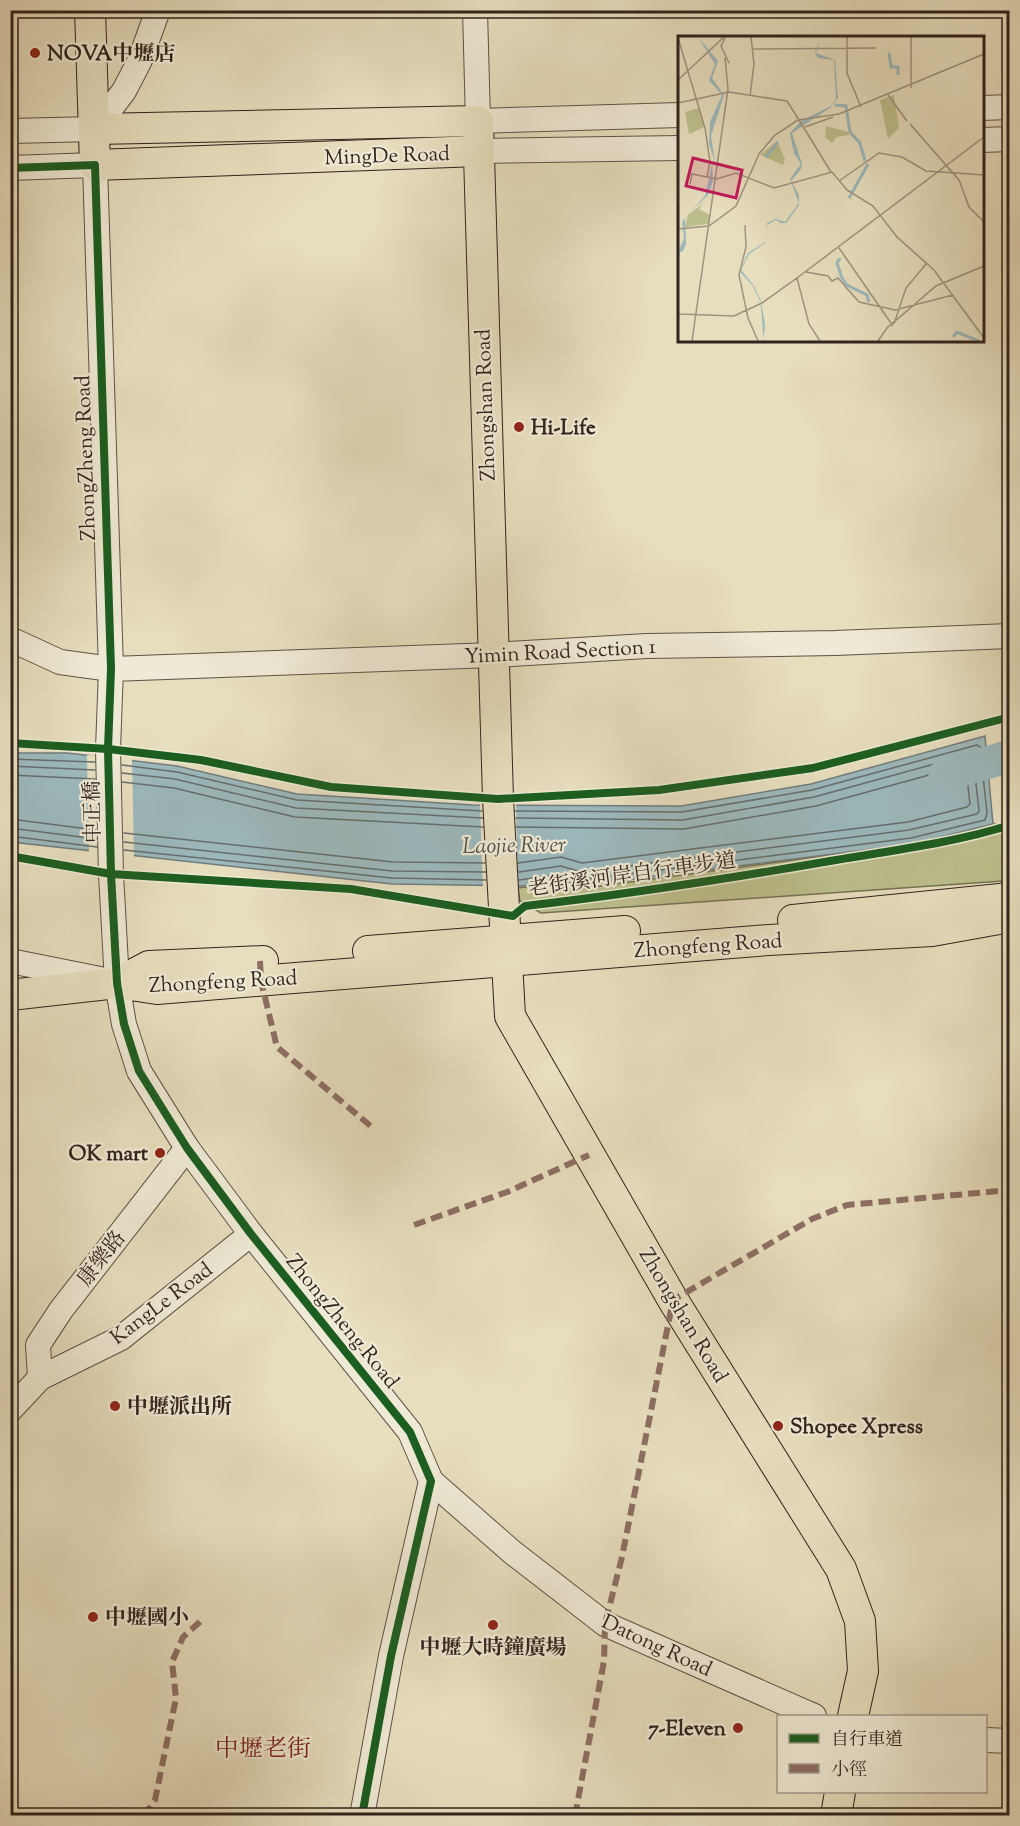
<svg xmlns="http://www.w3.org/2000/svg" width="1020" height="1826" viewBox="0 0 1020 1826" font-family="'Sorts Mill Goudy','Noto Serif TC',serif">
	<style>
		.green { fill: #bcc08d; stroke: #767255; stroke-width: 1.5 }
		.water { fill: #9cb9bd; stroke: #717d7d; stroke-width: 1.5 }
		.pier { fill: #e7debe }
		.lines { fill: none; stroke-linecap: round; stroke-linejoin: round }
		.shore { stroke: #666e6d; stroke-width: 1.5 }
		.river { stroke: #9cb9bd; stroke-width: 33 }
		.minor-casing { stroke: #5e5245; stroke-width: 26 }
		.major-casing { stroke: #31231d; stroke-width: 32 }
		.minor { stroke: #efead5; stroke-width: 24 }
		.major { stroke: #e7debe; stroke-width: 30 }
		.quiet { stroke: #8d6e63; stroke-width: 6; stroke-dasharray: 12 6; stroke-linecap: butt }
		.cycleway-casing { stroke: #efead5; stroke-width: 11 }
		.cycleway { stroke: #1b5e20; stroke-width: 8 }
		.poi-dot { fill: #8f2418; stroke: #efead5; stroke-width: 2 }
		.labels { text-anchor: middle; stroke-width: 4.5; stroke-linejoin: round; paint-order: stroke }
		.poi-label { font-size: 21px; font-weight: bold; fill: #31231d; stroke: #efead5; text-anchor: start }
		.street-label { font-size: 21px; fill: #31231d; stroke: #efead5 }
		.water-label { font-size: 22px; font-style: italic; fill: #51504d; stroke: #efead5 }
		.quarter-label { font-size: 24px; fill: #7a1f14; stroke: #efead5 }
		.inset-river { fill: none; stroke: #9cb9bd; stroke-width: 3 }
		.inset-road { fill: none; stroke: #9e937e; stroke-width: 1.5 }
		.view { fill: #c2185b; fill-opacity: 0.15; stroke: #c2185b; stroke-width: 3 }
		.inset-edge { fill: none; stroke: #31231d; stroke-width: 3 }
	</style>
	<rect width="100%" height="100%" fill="#e7debe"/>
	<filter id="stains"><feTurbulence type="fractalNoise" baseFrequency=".00333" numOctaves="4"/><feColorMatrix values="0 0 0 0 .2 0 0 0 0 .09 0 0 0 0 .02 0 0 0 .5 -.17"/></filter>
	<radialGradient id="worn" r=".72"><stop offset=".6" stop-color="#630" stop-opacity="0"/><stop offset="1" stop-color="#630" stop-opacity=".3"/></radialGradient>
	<!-- green -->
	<path class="green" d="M993 824H999L1004 832 1008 875 1003 881 541 913 520 901 518 888 562 882 578 889 912 844Z"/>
	<!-- water -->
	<path class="water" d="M985 736 993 824 912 844 579 886 562 880 522 886 392 884 11 842V753H68L177 766 297 794 473 805 681 806 811 784Z"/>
	<!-- pier -->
	<g class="pier">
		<path d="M87 755 132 757 134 860 89 855Z"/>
		<path d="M480 803 516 804 518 889H483Z"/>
	</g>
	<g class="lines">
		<!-- shore -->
		<g class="shore">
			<path d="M10 759 95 762"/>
			<path d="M122 765 177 772 297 800 482 811"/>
			<path d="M10 766 95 770"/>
			<path d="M122 773 175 779 296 808 483 818"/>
			<path d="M10 775 95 779"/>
			<path d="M122 782 174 788 295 817 483 827"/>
			<path d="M515 811 682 812 812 790 977 745 980 747 987 813 985 820 911 838 581 880 561 874 519 880"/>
			<path d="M516 818 683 820 814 797 971 754 973 757 979 811 977 814 909 830 581 872 561 866 519 872"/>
			<path d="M10 819 96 830"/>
			<path d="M516 827 684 829 816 806 962 766 966 768 970 804 967 807 908 822 582 863 561 857 518 863"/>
			<path d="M10 828 97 839"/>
			<path d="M124 833 393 862 485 863"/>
			<path d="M10 836 97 847"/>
			<path d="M124 842 392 871 486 872"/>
			<path d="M124 850 392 878 486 880"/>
		</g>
		<!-- river -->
		<path class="river" d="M945 775 1010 756"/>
		<!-- minor casing -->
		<g class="minor-casing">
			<g id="minor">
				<path d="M475 10 478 121 680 115"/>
				<path d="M982 108 1010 107"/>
				<path d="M10 131 95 129 124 91 140 60 158 10"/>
				<path d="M982 140 1010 139"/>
				<path d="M479 151 680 148"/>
				<path d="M10 168 95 165 111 669 108 749 111 874 117 983 124 1024 139 1071 187 1148 251 1234 410 1432 431 1481 391 1656 362 1816"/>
				<path d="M10 639 60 662 111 669 493 655 647 646 835 643 1010 636"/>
				<path d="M10 961 100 979"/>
				<path d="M40 1378 38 1345 61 1310 187 1148"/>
				<path d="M10 1410 40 1378 121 1338 251 1234"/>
				<path d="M431 1481 512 1552 605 1624 814 1716"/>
				<path d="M986 1740 1010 1741"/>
			</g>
		</g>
		<!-- major casing -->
		<g class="major-casing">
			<g id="major">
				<path d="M90 10 95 165 479 151"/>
				<path d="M95 129 478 121 498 799 510 1016 673 1300 841 1569 860 1621 863 1671 853 1716"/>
				<path d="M793 920 1010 898"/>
				<path d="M368 951 625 931"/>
				<path d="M117 983 149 966 263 961"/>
				<path d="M10 995 117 983 157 989 769 940 932 931 1010 917"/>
				<path d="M836 1816 840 1792"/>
			</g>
		</g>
		<!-- minor -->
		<use href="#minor" class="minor"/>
		<!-- major -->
		<use href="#major" class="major"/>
		<!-- quiet -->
		<g class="quiet">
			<path d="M260 961 261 981 277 1047 373 1128"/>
			<path d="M414 1225 507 1192 589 1155"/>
			<path d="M144 1816 155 1800 176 1698 172 1662 183 1637 203 1619"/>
			<path d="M575 1816 604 1661 605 1624 622 1557 673 1300 812 1219 847 1205 1010 1190"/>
		</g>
		<!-- cycleway casing -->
		<g class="cycleway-casing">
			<g id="cycleway">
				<path d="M10 168 95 165 111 669 108 749 111 874 117 983 124 1024 139 1071 187 1148 251 1234 410 1432 431 1481 391 1656 362 1816"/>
				<path d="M10 743 108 749 201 760 331 787 498 799 659 790 813 768 1010 717"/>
				<path d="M10 856 111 874 351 889 513 916 525 906C629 894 732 878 836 860 890 851 958 842 1010 825"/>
			</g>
		</g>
		<!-- cycleway -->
		<use href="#cycleway" class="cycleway"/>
	</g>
	<!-- markers -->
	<g class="poi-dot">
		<circle cx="35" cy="53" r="6"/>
		<circle cx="519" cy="427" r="6"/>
		<circle cx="160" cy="1153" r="6"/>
		<circle cx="115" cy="1406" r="6"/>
		<circle cx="778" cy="1426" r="6"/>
		<circle cx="93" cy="1617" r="6"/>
		<circle cx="493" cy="1625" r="6"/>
		<circle cx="738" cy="1728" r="6"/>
	</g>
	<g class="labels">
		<!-- poi labels -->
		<g class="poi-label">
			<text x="47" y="60">NOVA中壢店</text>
			<text x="531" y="434">Hi-Life</text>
			<text x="148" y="1160" text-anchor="end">OK mart</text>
			<text x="127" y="1413">中壢派出所</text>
			<text x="790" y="1433">Shopee Xpress</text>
			<text x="105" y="1624">中壢國小</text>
			<text x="493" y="1654" text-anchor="middle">中壢大時鐘廣場</text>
			<text x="726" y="1735" text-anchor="end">7-Eleven</text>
		</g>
		<!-- street labels -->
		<g class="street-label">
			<text transform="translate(387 155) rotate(-2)" y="7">MingDe Road</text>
			<text transform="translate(485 405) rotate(-92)" y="7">Zhongshan Road</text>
			<text transform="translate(85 458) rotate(-92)" y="7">ZhongZheng Road</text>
			<text transform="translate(560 651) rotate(-3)" y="7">Yimin Road Section 1</text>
			<text transform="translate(92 812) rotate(-91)" y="7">中正橋</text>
			<text transform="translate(632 874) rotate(-8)" y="7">老街溪河岸自行車步道</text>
			<text transform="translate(708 945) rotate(-4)" y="7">Zhongfeng Road</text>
			<text transform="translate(223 981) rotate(-3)" y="7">Zhongfeng Road</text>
			<text transform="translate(101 1258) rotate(-52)" y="7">康樂路</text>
			<text transform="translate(161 1303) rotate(-37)" y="7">KangLe Road</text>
			<text transform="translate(684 1315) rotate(59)" y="7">Zhongshan Road</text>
			<text transform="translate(343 1321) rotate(51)" y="7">ZhongZheng Road</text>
			<text transform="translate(657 1645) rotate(25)" y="7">Datong Road</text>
		</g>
		<!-- water labels -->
		<g class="water-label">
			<text transform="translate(514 844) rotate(-1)" y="8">Laojie River</text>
		</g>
		<!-- quarter labels -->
		<g class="quarter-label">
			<text x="263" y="1756">中壢老街</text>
		</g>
	</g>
	<!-- overview -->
	<g transform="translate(678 36)">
		<rect width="306" height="306" fill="#e7debe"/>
		<path d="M216 59 221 92 210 103 202 64 210 61 217 71 211 61ZM21 72 26 91 11 98 7 76ZM148 90 170 96 171 99 159 101 154 107 147 101ZM99 105 107 123 105 129 82 119ZM26 167 21 173 32 179 31 188 7 191 10 179Z" fill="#bcc08d"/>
		<path d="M20 1 40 25 34 42 46 59 33 100 37 126 31 108 32 86 44 59 31 44 37 28ZM143 1 138 17 157 24 160 62 152 72 114 97 124 128 123 133 113 145 121 159V169L108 187H103L98 184 89 189 87 207 71 218 63 234 76 250 83 265 87 289 86 299 88 305 85 298 83 267 75 250 63 237V233L70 217 87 206 89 187 98 183 107 186 121 167 112 143 123 128 116 117 112 97 123 85 153 70 158 63 156 24 140 22 137 17ZM34 128 35 145 30 159 7 182 8 208 5 215 0 217 6 202 4 186 27 160Z" fill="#9cb9bd"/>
		<path class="inset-river" d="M211 17 213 31H220V39M157 69 168 70 172 96 182 107 187 125M88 121 100 106M171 162 190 128M162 222 159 227 164 242 169 249 189 259 191 266M275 301 279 296 301 305"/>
		<path class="inset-road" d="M169 1V37L183 71M0 2 27 92 32 126 29 141M47 2 43 10 51 27M75 13 198 12M0 44 46 1M233 52V1M210 59 229 85M72 60 76 28 73 1M0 67 51 56 109 65 121 84M121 84 153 136M232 88 281 144 291 171 306 186M127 91 155 81M161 145 201 117 224 121 248 135 306 139M12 148 14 138 39 143 58 137 96 152 154 136 169 154 195 170 219 201 256 234 306 302M67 189 68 211 61 239 70 282 80 305M0 193 31 190 58 170 81 118 97 99 120 84 161 78 306 18M161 212 215 290M128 236 150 240 154 245 160 242 181 266 217 274 275 259M119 242 306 101M0 278 56 280 84 267 119 242 131 288 142 305M216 288 228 252 249 227M14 305 50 53 47 22M200 305 209 292 258 250 306 230"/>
		<path class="view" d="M15 122 64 134 58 162 8 150Z"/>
		<rect width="306" height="306" class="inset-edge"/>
	</g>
	<!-- margin -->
	<rect width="1020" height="1826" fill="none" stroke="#e7debe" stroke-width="36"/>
	<rect x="12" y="12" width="996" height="1802" fill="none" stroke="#31231d" stroke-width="3"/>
	<rect x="18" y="18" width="984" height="1790" fill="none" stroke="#31231d" stroke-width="1.5"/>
	<!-- legend -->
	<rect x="777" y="1715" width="210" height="78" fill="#efead5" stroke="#a39a8b" stroke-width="1.5"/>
	<rect x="789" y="1734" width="30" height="9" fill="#1b5e20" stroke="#a39a8b" stroke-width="1.5"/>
	<text x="831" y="1745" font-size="18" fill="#31231d">自行車道</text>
	<rect x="789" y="1764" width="30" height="9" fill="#8d6e63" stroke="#a39a8b" stroke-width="1.5"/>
	<text x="831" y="1775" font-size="18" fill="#31231d">小徑</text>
	<rect width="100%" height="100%" filter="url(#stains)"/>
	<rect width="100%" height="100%" fill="url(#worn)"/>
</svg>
